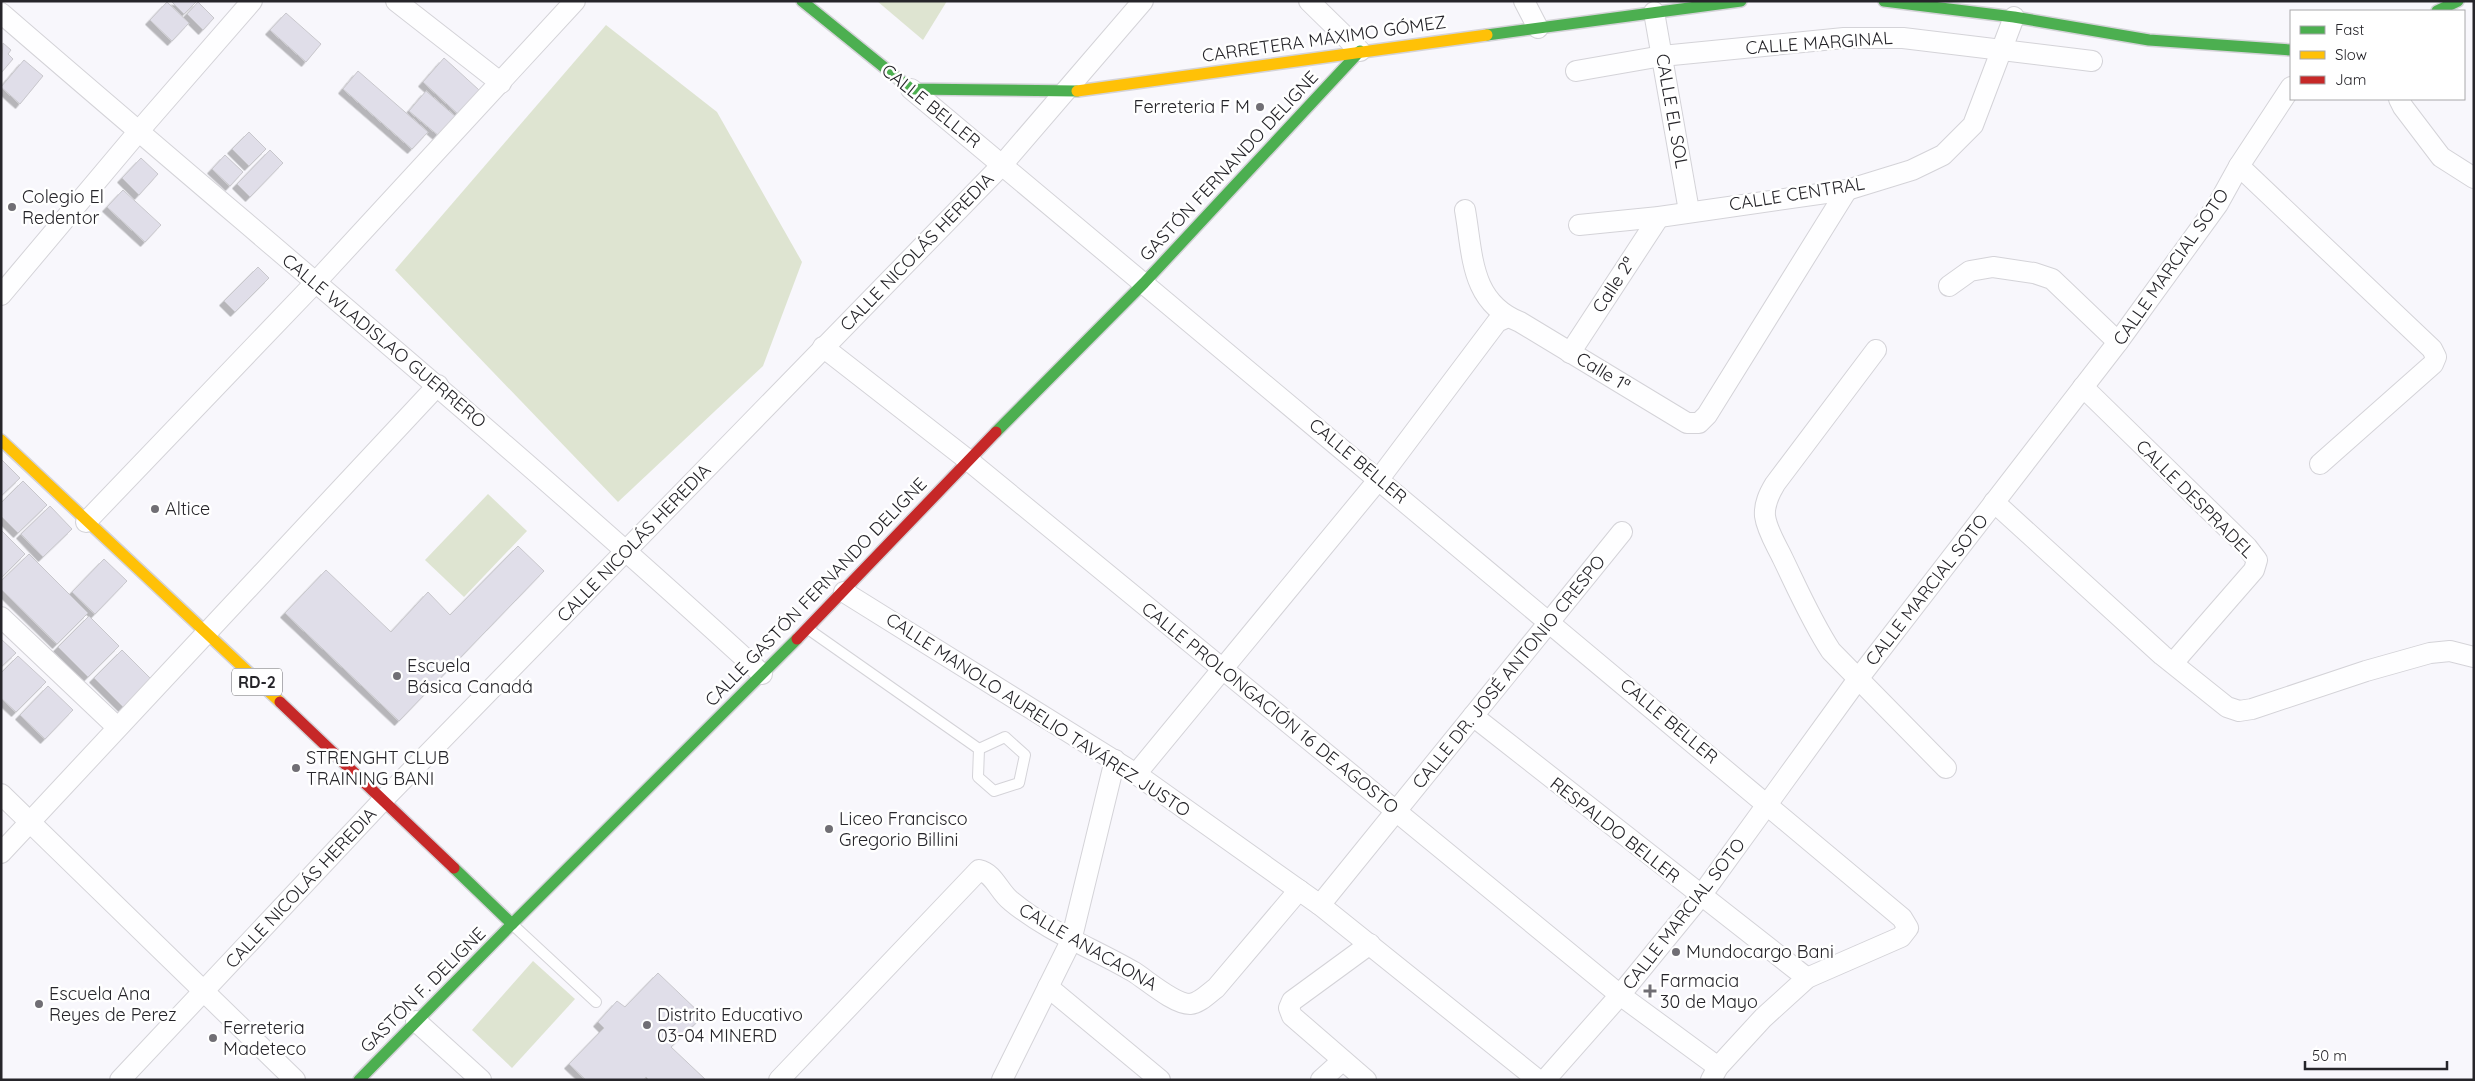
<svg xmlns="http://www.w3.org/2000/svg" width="2475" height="1081" viewBox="0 0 2475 1081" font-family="Quicksand,sans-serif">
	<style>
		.green { fill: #dee4d1 }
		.building { fill: #e0dee9; stroke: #c8c7cc; filter: url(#shadow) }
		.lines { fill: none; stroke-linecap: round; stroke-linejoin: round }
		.lane-casing { stroke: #d4d3d8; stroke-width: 12 }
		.street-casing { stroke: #d4d3d8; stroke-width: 22 }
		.fast-casing { stroke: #d4d3d8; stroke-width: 14 }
		.slow-casing { stroke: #d4d3d8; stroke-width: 14 }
		.jam-casing { stroke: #d4d3d8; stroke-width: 14 }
		.lane { stroke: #fefeff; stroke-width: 10 }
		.street { stroke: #fefeff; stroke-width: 20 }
		.fast { stroke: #4caf50; stroke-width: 11 }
		.slow { stroke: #ffc107; stroke-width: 11 }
		.jam { stroke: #c62828; stroke-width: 11 }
		.poi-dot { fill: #706e74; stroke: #fff; stroke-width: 2 }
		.labels { text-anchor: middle; stroke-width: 5; stroke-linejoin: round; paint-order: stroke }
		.shield { fill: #fff; stroke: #67666a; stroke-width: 1 }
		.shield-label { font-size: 16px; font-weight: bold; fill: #26252a }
		.street-label { font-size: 18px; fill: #26252a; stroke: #fff }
		.poi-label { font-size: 18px; fill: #26252a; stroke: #fff; text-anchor: start }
	</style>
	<defs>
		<filter id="shadow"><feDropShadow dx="-4.5" dy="4.5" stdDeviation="0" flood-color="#0004"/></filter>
	</defs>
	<rect width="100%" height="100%" fill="#f8f7fc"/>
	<!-- green -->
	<g class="green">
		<path d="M877 1H947L923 40Z"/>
		<path d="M606 25 717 112 802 262 763 366 618 502 395 270Z"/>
		<path d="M488 494 527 531 464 597 425 560Z"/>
		<path d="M533 961 575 999 512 1068 472 1030Z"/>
	</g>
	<!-- building -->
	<g class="building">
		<path d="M171 1H196V2L184 14Z"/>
		<path d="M167 2 189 23 172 41 150 20Z"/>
		<path d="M198 2 214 18 203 30 187 14Z"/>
		<path d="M286 13 321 44 306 62 270 30Z"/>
		<path d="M3 43 11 50 8 54 13 59 1 73Z"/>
		<path d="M444 58 479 90 458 114 423 82Z"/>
		<path d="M24 60 43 76 20 104 1 87Z"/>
		<path d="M358 71 428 132 412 149 343 89Z"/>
		<path d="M426 91 456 117 439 136 409 111Z"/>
		<path d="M249 132 266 149 249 166 232 149Z"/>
		<path d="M270 150 283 163 250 197 237 184Z"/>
		<path d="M225 155 243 172 230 186 212 169Z"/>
		<path d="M141 158 158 174 139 195 122 178Z"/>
		<path d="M123 190 161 225 145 242 107 207Z"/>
		<path d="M258 267 269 278 235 312 224 301Z"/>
		<path d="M1 459 20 478 1 496Z"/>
		<path d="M23 481 47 505 18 533 1 516V503Z"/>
		<path d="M50 506 72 529 43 557 21 534Z"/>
		<path d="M1 530 25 554 1 578Z"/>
		<path d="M518 546 544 571 399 721 285 613 326 570 391 632 428 592 450 615Z"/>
		<path d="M29 554 88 613 57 644 1 589V581Z"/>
		<path d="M104 559 127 581 95 614 72 592Z"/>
		<path d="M89 616 119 646 88 677 58 647Z"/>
		<path d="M1 639 16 653 1 667Z"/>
		<path d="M122 650 152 680 124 708 94 678Z"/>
		<path d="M18 656 46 682 16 712 1 698V673Z"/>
		<path d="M48 686 73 710 45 739 20 715Z"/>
		<path d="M658 973 703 1016 671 1047 706 1080H649L646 1077 644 1080H586L569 1064 604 1028 598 1022 617 1001 625 1007Z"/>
	</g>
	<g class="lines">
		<!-- lane casing -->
		<g class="lane-casing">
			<g id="lane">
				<path d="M808 629 979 749"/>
				<path d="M1005 737 1025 755 1019 783 994 791 978 777 979 749Z"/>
				<path d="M513 925 596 1002"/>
			</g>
		</g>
		<!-- street casing -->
		<g class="street-casing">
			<g id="street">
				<path d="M396 1 501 83"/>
				<path d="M1309 1 1360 51"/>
				<path d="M1524 1 1538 28"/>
				<path d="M1654 12 1689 211"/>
				<path d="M1 13C255 233 515 447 762 674"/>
				<path d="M1576 71 1662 56 1844 38H1903L2092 61"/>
				<path d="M911 89 1902 918 1908 928 1901 937 1807 978 1763 1018 1718 1067 1711 1080"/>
				<path d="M2399 99 2403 107 2441 157 2474 178"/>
				<path d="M2239 166 2432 349 2436 357 2433 364 2320 464"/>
				<path d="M1465 210C1473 255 1470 302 1520 322L1687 423H1699L1707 415 1847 190"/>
				<path d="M1579 225 1659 217 1847 190 1912 170 1943 155 1973 125 2014 17"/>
				<path d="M1949 286 1970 271 1993 267 2034 273 2052 279 2118 342"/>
				<path d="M1 295 138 132 252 1"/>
				<path d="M823 347 968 460 1620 995 1718 1067"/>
				<path d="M1876 350 1775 484C1769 494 1764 504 1765 516 1767 531 1777 546 1783 559 1798 590 1812 622 1831 651L1946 768"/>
				<path d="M1570 353 1659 217"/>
				<path d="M2083 387 2247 547 2257 560 2254 570 2173 663"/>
				<path d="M1994 502 2162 655 2227 707 2239 711 2252 709 2366 671 2430 653 2450 651 2474 657"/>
				<path d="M86 522 314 284 575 1"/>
				<path d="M844 592 1136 774 1320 905 1538 1080"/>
				<path d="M1 617 117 727"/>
				<path d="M1473 716 1807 978"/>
				<path d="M1136 774 1379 479 1497 322 1508 317"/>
				<path d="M1 794 295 1080"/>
				<path d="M1 853 438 385"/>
				<path d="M1320 905 1622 532"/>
				<path d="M1048 987 1160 1080"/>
				<path d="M416 1021 481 1080"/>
				<path d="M120 1080 383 800 1002 165 1143 1"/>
				<path d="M779 1080 979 870C994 873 999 892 1011 901 1048 932 1093 948 1134 972 1148 981 1174 1004 1190 1004 1200 1003 1209 993 1216 988L1299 890"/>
				<path d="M1002 1080 1071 941 1115 760"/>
				<path d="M1321 1080 1342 1061"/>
				<path d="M1366 1080 1292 1016 1289 1008 1292 1001 1370 944"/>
				<path d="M1545 1080 1620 995 1700 897 1858 679 2118 342 2218 204 2239 166 2291 87"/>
			</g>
		</g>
		<!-- fast casing -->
		<g class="fast-casing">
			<g id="fast">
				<path d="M802 1 911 89 1077 91"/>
				<path d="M1884 1 2014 17 2149 40 2291 50"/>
				<path d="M2437 11 2458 1"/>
				<path d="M1487 35 1741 1"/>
				<path d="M996 432 1144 283 1360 51"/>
				<path d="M512 924 797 639"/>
				<path d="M359 1080 512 924 454 868"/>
			</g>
		</g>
		<!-- slow casing -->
		<g class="slow-casing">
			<g id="slow">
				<path d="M1077 91 1487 35"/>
				<path d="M1 440 280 702"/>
			</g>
		</g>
		<!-- jam casing -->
		<g class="jam-casing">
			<g id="jam">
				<path d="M797 639 996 432"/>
				<path d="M280 702 454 868"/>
			</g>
		</g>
		<!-- lane -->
		<use href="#lane" class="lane"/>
		<!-- street -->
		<use href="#street" class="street"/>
		<!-- fast -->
		<use href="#fast" class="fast"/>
		<!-- slow -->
		<use href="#slow" class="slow"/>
		<!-- jam -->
		<use href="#jam" class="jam"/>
	</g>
	<!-- markers -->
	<g class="poi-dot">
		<circle cx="1260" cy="107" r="5"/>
		<circle cx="12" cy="207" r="5"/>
		<circle cx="155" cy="509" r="5"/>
		<circle cx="397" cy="676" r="5"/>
		<circle cx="296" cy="768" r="5"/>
		<circle cx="829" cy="829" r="5"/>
		<circle cx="1676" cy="952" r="5"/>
		<path d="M1647.5 983.5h5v5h5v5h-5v5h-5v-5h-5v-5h5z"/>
		<circle cx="39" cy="1004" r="5"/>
		<circle cx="647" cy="1025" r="5"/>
		<circle cx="213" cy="1038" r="5"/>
	</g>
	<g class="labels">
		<!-- shield labels -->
		<rect class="shield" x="232" y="668.5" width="50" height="27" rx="4"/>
		<g class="shield-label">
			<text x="257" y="688">RD-2</text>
		</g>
		<!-- street labels -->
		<g class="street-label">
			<text transform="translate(1324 39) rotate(-8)" y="6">CARRETERA MÁXIMO GÓMEZ</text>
			<text transform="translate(1819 43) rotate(-4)" y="6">CALLE MARGINAL</text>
			<text transform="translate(931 106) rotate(39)" y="6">CALLE BELLER</text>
			<text transform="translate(1672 111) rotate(80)" y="6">CALLE EL SOL</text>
			<text transform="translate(1229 166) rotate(-47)" y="6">GASTÓN FERNANDO DELIGNE</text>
			<text transform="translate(1797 194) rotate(-9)" y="6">CALLE CENTRAL</text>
			<text transform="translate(917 252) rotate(-46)" y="6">CALLE NICOLÁS HEREDIA</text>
			<text transform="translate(2171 267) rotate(-55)" y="6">CALLE MARCIAL SOTO</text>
			<text transform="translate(1614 285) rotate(-57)" y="6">Calle 2ª</text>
			<text transform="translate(384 341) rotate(40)" y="6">CALLE WLADISLAO GUERRERO</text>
			<text transform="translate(1603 372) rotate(31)" y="6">Calle 1ª</text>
			<text transform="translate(1358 461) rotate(40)" y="6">CALLE BELLER</text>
			<text transform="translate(2195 499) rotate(45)" y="6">CALLE DESPRADEL</text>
			<text transform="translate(634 543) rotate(-46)" y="6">CALLE NICOLÁS HEREDIA</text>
			<text transform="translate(1927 590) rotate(-52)" y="6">CALLE MARCIAL SOTO</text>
			<text transform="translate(816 592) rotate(-46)" y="6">CALLE GASTÓN FERNANDO DELIGNE</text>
			<text transform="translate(1509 672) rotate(-51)" y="6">CALLE DR. JOSÉ ANTONIO CRESPO</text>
			<text transform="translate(1270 708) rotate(39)" y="6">CALLE PROLONGACIÓN 16 DE AGOSTO</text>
			<text transform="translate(1038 715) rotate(33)" y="6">CALLE MANOLO AURELIO TAVÁREZ JUSTO</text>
			<text transform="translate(1669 721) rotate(40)" y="6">CALLE BELLER</text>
			<text transform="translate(1615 830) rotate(38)" y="6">RESPALDO BELLER</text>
			<text transform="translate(301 888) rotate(-47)" y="6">CALLE NICOLÁS HEREDIA</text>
			<text transform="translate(1684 914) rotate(-52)" y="6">CALLE MARCIAL SOTO</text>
			<text transform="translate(1088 947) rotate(30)" y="6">CALLE ANACAONA</text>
			<text transform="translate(423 990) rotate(-45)" y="6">GASTÓN F. DELIGNE</text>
		</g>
		<!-- poi labels -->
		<g class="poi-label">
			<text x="1250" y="113" text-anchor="end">Ferreteria F M</text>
			<text x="22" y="203">Colegio El<tspan x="22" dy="21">Redentor</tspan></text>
			<text x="165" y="515">Altice</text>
			<text x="407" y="672">Escuela<tspan x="407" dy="21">Básica Canadá</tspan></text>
			<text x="306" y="764">STRENGHT CLUB<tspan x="306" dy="21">TRAINING BANI</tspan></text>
			<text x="839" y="825">Liceo Francisco<tspan x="839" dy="21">Gregorio Billini</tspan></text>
			<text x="1686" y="958">Mundocargo Bani</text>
			<text x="1660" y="987">Farmacia<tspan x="1660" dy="21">30 de Mayo</tspan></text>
			<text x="49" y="1000">Escuela Ana<tspan x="49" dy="21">Reyes de Perez</tspan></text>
			<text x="657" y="1021">Distrito Educativo<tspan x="657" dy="21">03-04 MINERD</tspan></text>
			<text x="223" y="1034">Ferreteria<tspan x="223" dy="21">Madeteco</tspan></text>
		</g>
	</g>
	<!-- border -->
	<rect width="2475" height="1081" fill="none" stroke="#26252a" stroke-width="5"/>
	<!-- legend -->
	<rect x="2290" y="10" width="175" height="90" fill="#ffffff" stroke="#a8a8aa"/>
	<rect x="2300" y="26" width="25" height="8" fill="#4caf50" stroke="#a8a8aa"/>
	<text x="2335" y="35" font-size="15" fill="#26252a">Fast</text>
	<rect x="2300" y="51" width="25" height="8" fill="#ffc107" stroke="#a8a8aa"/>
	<text x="2335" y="60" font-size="15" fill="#26252a">Slow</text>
	<rect x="2300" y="76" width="25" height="8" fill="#c62828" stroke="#a8a8aa"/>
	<text x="2335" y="85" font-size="15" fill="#26252a">Jam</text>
	<!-- scale -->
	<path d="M2305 1061v8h142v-8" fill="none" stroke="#26252a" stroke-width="2.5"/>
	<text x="2312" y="1061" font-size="15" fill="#26252a" stroke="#ffffff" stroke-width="4" paint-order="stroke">50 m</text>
</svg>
